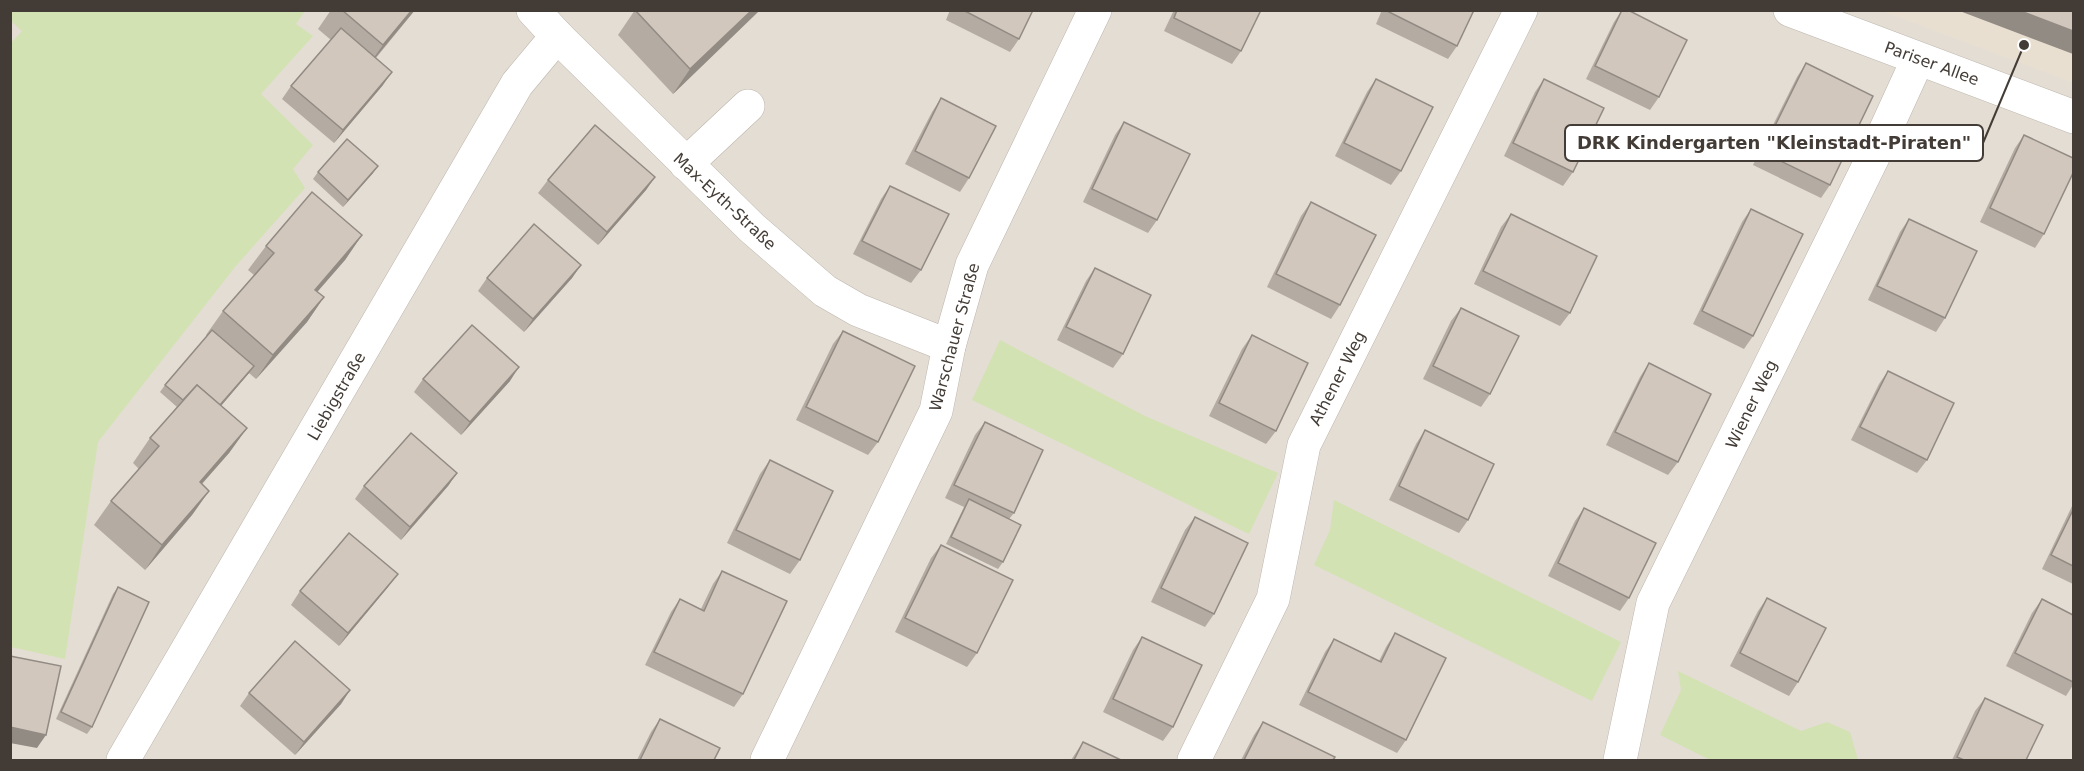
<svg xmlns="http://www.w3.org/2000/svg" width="2084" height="771" viewBox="0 0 2084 771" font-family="'DejaVu Sans',sans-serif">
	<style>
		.residential { fill: #e4ddd4 }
		.education { fill: #e9dfd1 }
		.green { fill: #d2e2b2 }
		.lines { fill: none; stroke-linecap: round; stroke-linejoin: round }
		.minor-casing { stroke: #beb6ac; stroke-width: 34 }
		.minor { stroke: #fff; stroke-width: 33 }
		.wall { fill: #b4aba2 }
		.shaded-wall { fill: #928b84 }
		.building { fill: #d1c7bc; stroke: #928b84; stroke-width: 1.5 }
		.labels { text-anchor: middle; stroke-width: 4.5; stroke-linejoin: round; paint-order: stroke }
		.street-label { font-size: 16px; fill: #433c36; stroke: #fff }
		.leader { fill: none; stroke: #433c36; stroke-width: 2 }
		.callout-dot { fill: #433c36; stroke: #fff; stroke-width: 2 }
		.callout { fill: #fff; stroke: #433c36; stroke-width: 2 }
		.callout-label { font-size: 18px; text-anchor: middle; font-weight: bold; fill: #433c36 }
	</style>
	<rect width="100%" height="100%" fill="#f1ece6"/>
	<!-- residential -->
	<rect class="residential" x="11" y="11" width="2062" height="749"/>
	<!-- education -->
	<path class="education" d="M1882 11H2073V83L2066 80Z"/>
	<!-- green -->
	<g class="green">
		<path d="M11 10 305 11 296 24 313 36 261 94 313 145 293 169 305 188 235 267 98 442 65 659 11 647 10 44 22 31 11 21Z"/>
		<path d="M1000 340 1145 416 1278 473 1249 534 972 400Z"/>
		<path d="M1334 500 1621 642 1592 701 1314 565 1330 530Z"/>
		<path d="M1678 671 1801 731 1827 722 1850 732 1858 760H1710L1660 735 1681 690Z"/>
	</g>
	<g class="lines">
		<!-- minor casing -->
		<g class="minor-casing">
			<g id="minor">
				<path d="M533 10 557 36 752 228 825 291 858 310 949 346"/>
				<path d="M1790 10 2074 117"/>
				<path d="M686 164 748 106"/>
				<path d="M123 760 517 84 557 36"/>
				<path d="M767 760 936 411 949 346 972 265 1095 10"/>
				<path d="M1194 760 1273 599 1304 445 1521 10"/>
				<path d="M1620 760 1653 603 1874 155 1918 59"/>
			</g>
		</g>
		<!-- minor -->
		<use href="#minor" class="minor"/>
	</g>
	<!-- wall -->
	<g class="wall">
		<path d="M331 10H415L376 58 383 85 334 143 282 99 291 86 331 40 318 29Z"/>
		<path d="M635 10H760L673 94 618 35Z"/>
		<path d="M950 10H1033L1019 39 1010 52 946 20Z"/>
		<path d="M1174 10H1261L1241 51 1232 64 1164 31Z"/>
		<path d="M1382 10H1474L1457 46 1448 59 1376 24Z"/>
		<path d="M1622 10 1659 97 1650 110 1586 79 1614 22Z"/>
		<path d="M1806 63 1830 185 1821 198 1753 165 1797 77Z"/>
		<path d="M1376 79 1401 171 1391 185 1335 156 1367 92Z"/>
		<path d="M1544 79 1573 172 1563 186 1504 156 1535 92Z"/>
		<path d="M941 98 969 178 960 192 905 164 932 112Z"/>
		<path d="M1124 122 1157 220 1148 233 1083 202 1115 135Z"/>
		<path d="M2024 135 2044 234 2035 248 1980 222 2015 148Z"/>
		<path d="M318 172 373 173 343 207 313 179Z"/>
		<path d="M655 177 646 190 598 245 538 193 548 180Z"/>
		<path d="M890 186 921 270 911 283 853 254 881 199Z"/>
		<path d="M1311 202 1340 305 1331 319 1267 287 1301 216Z"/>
		<path d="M1751 209 1753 336 1744 349 1693 324 1742 222Z"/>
		<path d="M1511 214 1570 313 1560 326 1474 284 1501 227Z"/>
		<path d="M1909 219 1945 318 1936 332 1868 300 1900 232Z"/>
		<path d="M362 235 345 260 317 292 324 297 307 322 256 379 249 373 221 406 247 428 229 453 202 484 209 491 192 515 145 570 94 525 111 501 139 469 133 463 150 438 177 407 160 392 165 385 207 336 206 335 223 311 254 275 248 270 266 246Z"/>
		<path d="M581 265 572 278 524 332 478 291 487 278Z"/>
		<path d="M1095 268 1123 354 1113 368 1057 340 1086 281Z"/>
		<path d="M1461 308 1490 394 1481 407 1423 379 1451 321Z"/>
		<path d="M843 331 878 442 868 455 796 420 833 344Z"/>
		<path d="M1252 335 1276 431 1266 444 1209 416 1242 349Z"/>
		<path d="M1649 363 1678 462 1668 475 1606 445 1640 377Z"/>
		<path d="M1888 371 1927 460 1917 473 1851 440 1879 384Z"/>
		<path d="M423 379 510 381 461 435 414 392Z"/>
		<path d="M985 422 1014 513 1009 519 1003 562 998 569 946 544 964 507 945 498 975 435Z"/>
		<path d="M1425 430 1468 520 1459 533 1389 500 1416 444Z"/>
		<path d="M770 460 800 560 790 574 727 543 760 474Z"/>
		<path d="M457 473 448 486 401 540 355 499 364 486Z"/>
		<path d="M2073 504V584L2042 569Z"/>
		<path d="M1584 508 1629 598 1620 611 1548 576 1575 521Z"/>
		<path d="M1195 517 1214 614 1205 627 1151 602 1185 530Z"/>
		<path d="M941 545 977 653 967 667 895 632 931 558Z"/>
		<path d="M722 571 743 694 734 707 645 665 671 612 680 599 701 609 713 584Z"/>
		<path d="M118 587 92 727 87 734 56 719 113 594Z"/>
		<path d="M388 587 339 646 291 605 300 591Z"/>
		<path d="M1767 598 1798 682 1789 696 1730 666 1758 611Z"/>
		<path d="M2042 599 2073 615V685L2066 696 2006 666 2032 613Z"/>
		<path d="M1395 633 1406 740 1397 753 1299 705 1325 652 1334 639 1379 661 1386 647Z"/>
		<path d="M1142 637 1173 727 1163 741 1103 712 1133 650Z"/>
		<path d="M350 690 341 704 295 755 240 706 249 693Z"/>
		<path d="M1985 698 2026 760H1952L1975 711Z"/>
		<path d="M660 719 714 760H637L651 732Z"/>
		<path d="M1263 722 1333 760H1241L1254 735Z"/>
		<path d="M1083 742 1121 760H1071Z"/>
	</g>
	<!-- shaded-wall -->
	<g class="shaded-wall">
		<path d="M412 10H415L365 70 383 45Z"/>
		<path d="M752 10H760L673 94 690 69Z"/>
		<path d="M1957 10H2018L2073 31V54Z"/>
		<path d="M392 72 383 85 334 143 343 130Z"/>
		<path d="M378 166 373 173 343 207 348 200Z"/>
		<path d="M655 177 646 190 598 245 607 232Z"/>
		<path d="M362 235 345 260 298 314 315 290Z"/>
		<path d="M581 265 572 278 524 332 533 319Z"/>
		<path d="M324 297 307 322 256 379 273 355Z"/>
		<path d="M254 366 249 373 202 428 207 421Z"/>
		<path d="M519 367 510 381 461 435 470 422Z"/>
		<path d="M247 428 229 453 182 506 200 482Z"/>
		<path d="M457 473 448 486 401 540 410 527Z"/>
		<path d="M209 491 192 515 145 570 162 545Z"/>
		<path d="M398 574 388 587 339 646 348 633Z"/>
		<path d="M350 690 341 704 295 755 304 742Z"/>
		<path d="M10 727 46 735 37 748 10 743Z"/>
	</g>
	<!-- building -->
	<g class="building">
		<path d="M342 10H412L383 45Z"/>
		<path d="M635 10H752L690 69Z"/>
		<path d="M963 10H1033L1019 39Z"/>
		<path d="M1177 10H1261L1241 51 1174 18Z"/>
		<path d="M1385 10H1474L1457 46Z"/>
		<path d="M1622 10H1628L1687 40 1659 97 1595 66Z"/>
		<path d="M2018 10H2073V31Z"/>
		<path d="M341 28 392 72 343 130 291 86Z"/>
		<path d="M1806 63 1873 96 1830 185 1762 152Z"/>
		<path d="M1376 79 1433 107 1401 171 1344 143Z"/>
		<path d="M1544 79 1604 108 1573 172 1513 143Z"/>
		<path d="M941 98 996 126 969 178 915 151Z"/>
		<path d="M1124 122 1190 154 1157 220 1092 189Z"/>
		<path d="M595 125 655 177 607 232 548 180Z"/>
		<path d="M2024 135 2073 158V173L2044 234 1990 208Z"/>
		<path d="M347 139 378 166 348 200 318 172Z"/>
		<path d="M890 186 949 214 921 270 862 241Z"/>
		<path d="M312 192 362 235 315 290 324 297 273 355 223 311 274 253 266 246Z"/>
		<path d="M1311 202 1376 235 1340 305 1276 274Z"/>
		<path d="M1751 209 1803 234 1753 336 1702 311Z"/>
		<path d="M1511 214 1597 256 1570 313 1483 271Z"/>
		<path d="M1909 219 1977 251 1945 318 1877 286Z"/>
		<path d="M534 224 581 265 533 319 487 278Z"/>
		<path d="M1095 268 1151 295 1123 354 1066 327Z"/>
		<path d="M1461 308 1519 336 1490 394 1433 366Z"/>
		<path d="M472 325 519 367 470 422 423 379Z"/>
		<path d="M212 330 254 366 220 405 197 385 183 400 165 385Z"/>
		<path d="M843 331 915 366 878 442 806 407Z"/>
		<path d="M1252 335 1308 363 1276 431 1219 403Z"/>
		<path d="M1649 363 1711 394 1678 462 1615 432Z"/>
		<path d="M1888 371 1954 403 1927 460 1860 427Z"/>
		<path d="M197 385 247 428 200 482 209 491 162 545 111 501 159 446 150 438Z"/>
		<path d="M985 422 1043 450 1014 513 954 485Z"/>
		<path d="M1425 430 1494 464 1468 520 1399 486Z"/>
		<path d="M411 433 457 473 410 527 364 486Z"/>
		<path d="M770 460 833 491 800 560 736 530Z"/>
		<path d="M969 499 1021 525 1003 562 951 537Z"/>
		<path d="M1584 508 1656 543 1629 598 1558 563Z"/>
		<path d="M2073 510V566L2051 555Z"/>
		<path d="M1195 517 1248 543 1214 614 1161 588Z"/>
		<path d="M349 533 398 574 348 633 300 591Z"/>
		<path d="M941 545 1013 580 977 653 905 618Z"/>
		<path d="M722 571 787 601 743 694 654 652 680 599 704 611Z"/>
		<path d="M118 587 149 602 92 727 61 712Z"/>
		<path d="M1767 598 1826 628 1798 682 1740 653Z"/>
		<path d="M2042 599 2073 615V682L2015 653Z"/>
		<path d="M1395 633 1446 658 1406 740 1308 692 1334 639 1381 662Z"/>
		<path d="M1142 637 1202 665 1173 727 1113 699Z"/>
		<path d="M295 641 350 690 304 742 249 693Z"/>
		<path d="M10 656 61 666 46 735 10 727Z"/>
		<path d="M1985 698 2043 725 2026 760H1964L1957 757Z"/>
		<path d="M660 719 720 748 714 760H640Z"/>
		<path d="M1263 722 1335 757 1333 760H1244Z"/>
		<path d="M1083 742 1121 760H1074Z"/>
	</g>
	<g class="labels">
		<!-- street labels -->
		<g class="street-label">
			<text transform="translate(1932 63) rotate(20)" y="6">Pariser Allee</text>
			<text transform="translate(725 201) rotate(43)" y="6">Max-Eyth-Straße</text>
			<text transform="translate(954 337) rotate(-75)" y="6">Warschauer Straße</text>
			<text transform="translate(1337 378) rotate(-63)" y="6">Athener Weg</text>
			<text transform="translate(336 396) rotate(-60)" y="6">Liebigstraße</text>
			<text transform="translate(1751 404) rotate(-64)" y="6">Wiener Weg</text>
		</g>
	</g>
	<!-- callouts -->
	<path class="leader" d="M2024 45L1983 143"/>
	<circle class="callout-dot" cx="2024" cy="45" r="6"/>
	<rect class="callout" x="1565" y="125" width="418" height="36" rx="6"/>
	<g class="callout-label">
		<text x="1774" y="149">DRK Kindergarten "Kleinstadt-Piraten"</text>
	</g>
	<!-- border -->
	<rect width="2084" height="771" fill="none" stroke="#433c36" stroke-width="24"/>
</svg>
